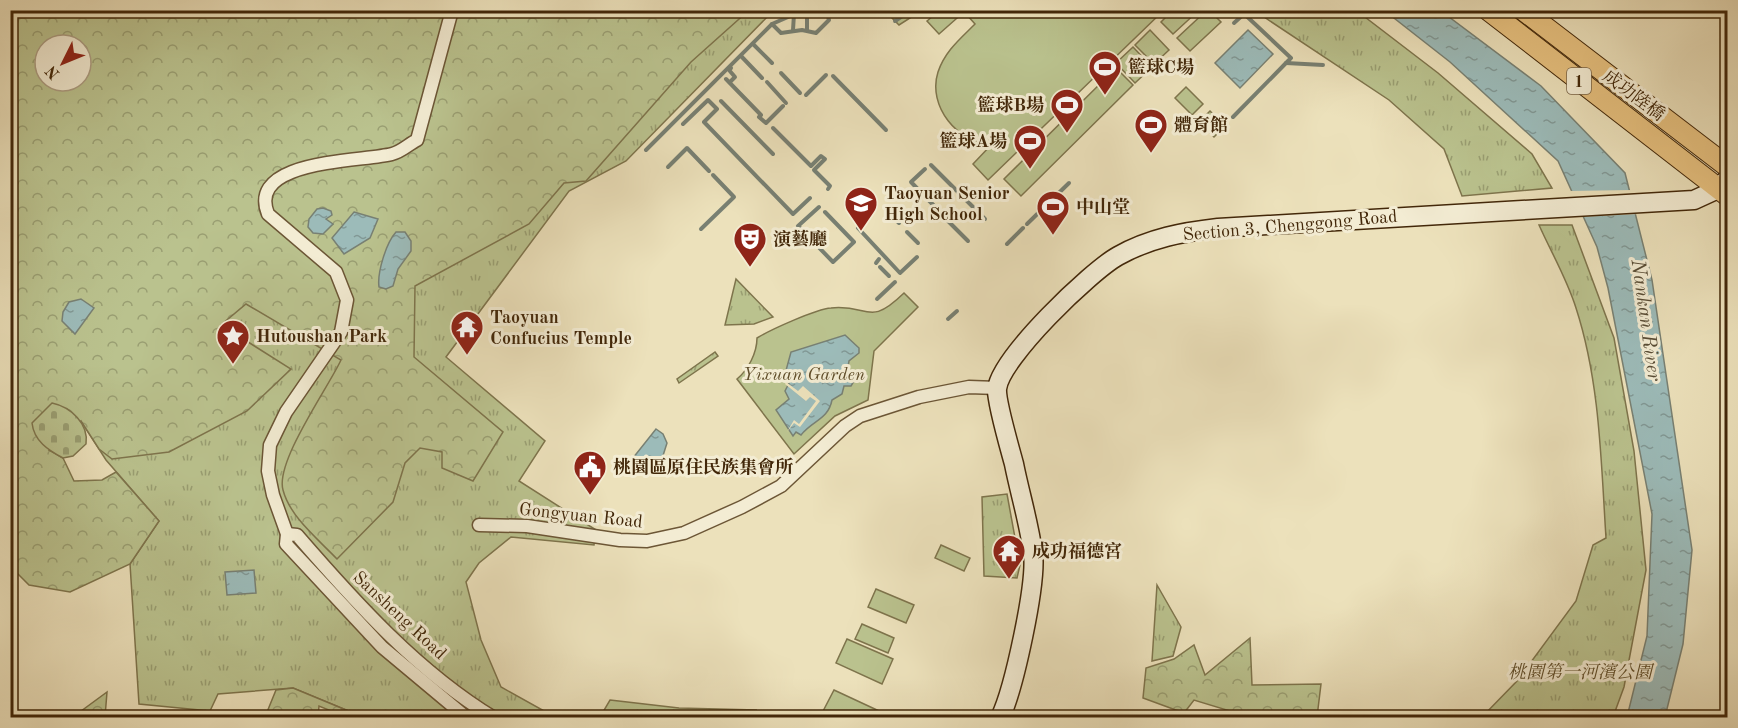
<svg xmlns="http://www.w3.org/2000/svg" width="1738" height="728" viewBox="0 0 1738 728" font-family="'Old Standard TT','Noto Serif TC',serif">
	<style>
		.grass { fill: url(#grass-tufts); stroke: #7e744c; stroke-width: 1.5; fill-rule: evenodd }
		.forest { fill: url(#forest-crowns); stroke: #7e744c; stroke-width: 1.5; fill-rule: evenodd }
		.cemetery { fill: url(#cemetery-stones); stroke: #7e744c; stroke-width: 1.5 }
		.garden { fill: #bac28e; stroke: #7e744c; stroke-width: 1.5 }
		.water { fill: url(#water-ripples); stroke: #788073; stroke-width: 1.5 }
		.pier { fill: #ece1bb }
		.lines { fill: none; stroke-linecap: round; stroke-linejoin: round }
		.stream { stroke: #788073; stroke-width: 4 }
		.street-casing { stroke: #6c5636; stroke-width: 15 }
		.secondary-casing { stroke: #422709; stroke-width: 21 }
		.primary-casing { stroke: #422709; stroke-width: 22 }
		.street { stroke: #f3ecd3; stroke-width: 12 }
		.secondary { stroke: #f3ecd3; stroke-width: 18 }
		.primary { stroke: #e6c07e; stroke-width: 20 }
		.labels { text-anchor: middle; stroke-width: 6; stroke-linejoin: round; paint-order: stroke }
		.shield { fill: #f3ecd3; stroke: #776246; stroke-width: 1.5 }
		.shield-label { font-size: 16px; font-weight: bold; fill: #422709 }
		.poi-label { font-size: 18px; font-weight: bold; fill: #422709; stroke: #f3ecd3; text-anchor: start }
		.street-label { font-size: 18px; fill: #422709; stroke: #f3ecd3 }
		.park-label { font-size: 18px; font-style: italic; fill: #604e2a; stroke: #f3ecd3 }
		.water-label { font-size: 20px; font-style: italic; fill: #584c35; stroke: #f3ecd3 }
	</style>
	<defs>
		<pattern id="grass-tufts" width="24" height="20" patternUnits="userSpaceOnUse" patternTransform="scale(1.5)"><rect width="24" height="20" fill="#bac28e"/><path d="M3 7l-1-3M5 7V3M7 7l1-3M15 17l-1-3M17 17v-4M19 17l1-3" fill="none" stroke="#999e72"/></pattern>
		<pattern id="forest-crowns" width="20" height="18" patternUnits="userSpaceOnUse" patternTransform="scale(1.5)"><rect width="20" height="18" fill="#bac28e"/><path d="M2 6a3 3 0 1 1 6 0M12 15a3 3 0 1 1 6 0" fill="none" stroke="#999e72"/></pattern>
		<pattern id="cemetery-stones" width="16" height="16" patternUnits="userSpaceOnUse" patternTransform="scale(1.5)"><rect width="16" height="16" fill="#bac28e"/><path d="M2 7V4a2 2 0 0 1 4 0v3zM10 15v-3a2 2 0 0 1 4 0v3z" fill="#999e72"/></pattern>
		<pattern id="water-ripples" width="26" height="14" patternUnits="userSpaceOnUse" patternTransform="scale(1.5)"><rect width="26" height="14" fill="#9cbbb9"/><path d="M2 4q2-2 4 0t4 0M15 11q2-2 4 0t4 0" fill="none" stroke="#819895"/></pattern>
	</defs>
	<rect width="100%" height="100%" fill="#ece1bb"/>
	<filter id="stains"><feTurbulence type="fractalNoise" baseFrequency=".00333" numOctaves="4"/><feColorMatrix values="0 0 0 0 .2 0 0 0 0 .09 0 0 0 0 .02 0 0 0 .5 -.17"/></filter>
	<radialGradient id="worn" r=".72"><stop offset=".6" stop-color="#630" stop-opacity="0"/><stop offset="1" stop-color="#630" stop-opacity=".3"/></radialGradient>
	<!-- grass -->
	<g class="grass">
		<path d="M10 11H773L626 161 569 191 446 357 545 441 519 481 596 530 594 545 511 537 479 563 466 582 481 640 501 687 555 717H363L293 688 218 694 210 711 139 704 130 564 159 521 106 460 81 421ZM45 45H81V81H45Z"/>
		<path d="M1245 11H1357L1438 73 1532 154 1552 188 1462 196 1444 149 1389 100 1264 17Z"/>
		<path d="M1539 225H1572L1614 338 1634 451 1646 570 1624 687 1613 717H1482L1517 681 1576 601 1593 545 1606 538C1601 461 1600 382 1576 308 1567 279 1551 252 1539 225Z"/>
		<path d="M736 279 773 317 754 324 725 325Z"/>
		<path d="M715 352 718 356 679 383 677 379Z"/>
		<path d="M1007 494 1020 565 1017 578 984 576 982 497Z"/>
		<path d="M1157 585 1181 627 1173 656 1152 661Z"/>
		<path d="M610 700 679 708 756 710 753 718 600 717Z"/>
	</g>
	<!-- forest -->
	<g class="forest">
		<path d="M10 11H748L691 62 586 181 564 183 529 224 415 286 414 357 503 432 473 481 442 468V452L420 448 405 463 393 502 337 559C318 539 290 517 283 490 275 462 328 388 341 360L246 304 221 325 291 369 247 411 169 452 112 459 99 449 81 421 49 450 63 458 74 481 102 480 116 472 159 521 130 564 70 592 29 585 11 567ZM45 45H81V81H45Z"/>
		<path d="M885 11H921L899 25Z"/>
		<path d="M1250 638 1252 685 1321 684 1317 717H1240V714L1194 700 1184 713 1143 698 1146 668 1174 659 1194 645 1205 675Z"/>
		<path d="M293 688 363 717H346L319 706 318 717H284L276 711V717H265L276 690Z"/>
		<path d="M107 692 105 717H73Z"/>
	</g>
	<!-- cemetery -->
	<path class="cemetery" d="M52 403C71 407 89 424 86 444L73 456 63 458C48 450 34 441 32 423Z"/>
	<!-- garden -->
	<g class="garden">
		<path d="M1173 10H1198V11L1173 34 1161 22Z"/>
		<path d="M939 11V10L965 11 939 34 927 21Z"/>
		<path d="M989 11V10L1163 11 988 180 973 164 992 144C958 144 927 106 938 72 945 51 960 39 975 24L967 15 972 11H984L986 13Z"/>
		<path d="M1206 11H1210L1221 22 1190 51 1177 38Z"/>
		<path d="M1150 30 1169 50 1154 64 1135 45Z"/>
		<path d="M1133 47 1152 67 1135 83 1116 63Z"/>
		<path d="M1116 68 1133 85 1021 196 1004 179Z"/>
		<path d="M1186 87 1203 104 1192 115 1175 98Z"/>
		<path d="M1210 111 1225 126 1214 137 1199 122Z"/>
		<path d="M904 293 918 307 874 351 868 400 835 416 794 454 737 379C748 370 757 353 757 338 770 330 816 309 831 308 870 304 868 328 904 293Z"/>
		<path d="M941 545 970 558 964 571 935 558Z"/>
		<path d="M876 589 914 605 906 623 868 607Z"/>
		<path d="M862 624 894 638 888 653 855 639Z"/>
		<path d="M847 639 893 659 882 684 836 663Z"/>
		<path d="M834 690 892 717H820Z"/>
	</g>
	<!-- water -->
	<g class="water">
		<path d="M1385 11H1441L1541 86 1625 173 1652 280 1692 550 1683 644 1665 717H1627L1647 636 1652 514 1608 288 1597 247 1558 161 1450 62Z"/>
		<path d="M1248 30 1273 54 1240 88 1215 63Z"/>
		<path d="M323 208 331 211 332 215 326 219 333 224 323 234 313 233 308 227 309 219 317 209Z"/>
		<path d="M354 212 378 219 370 238 344 254 332 238Z"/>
		<path d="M396 232H405L411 241V251L398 269 393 286 386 289 379 287C377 273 386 243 396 232Z"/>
		<path d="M81 299 94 308 75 334 62 321 63 312 69 302Z"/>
		<path d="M845 335 859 348V353L849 361 847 372 854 381 851 386H844L842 394 832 400C828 420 813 420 801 435L796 432 793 436 776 410 789 399 785 391 790 381 785 374 791 352Z"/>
		<path d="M656 429 663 434 667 443 660 465 646 475 629 473 625 468Z"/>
		<path d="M254 570 256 593 227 595 225 572Z"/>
	</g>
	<!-- pier -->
	<g class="pier">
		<path d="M1632 190 1638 214 1580 217 1569 191Z"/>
		<path d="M786 382 798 391 803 386 820 401 800 427 794 423 787 432 794 420 799 424 816 401 810 397 806 401 785 384Z"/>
	</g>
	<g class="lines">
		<!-- stream -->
		<g class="stream">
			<path d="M883 10 887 13"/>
			<path d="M1240 10 1291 58 1286 63 1323 65"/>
			<path d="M895 21 911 10"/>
			<path d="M1234 23 1245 13"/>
			<path d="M772 24 781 33 802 30 816 33 829 20 826 10"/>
			<path d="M793 30 794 14"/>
			<path d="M807 30V10"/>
			<path d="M753 44 772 63"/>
			<path d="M741 56 762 78"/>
			<path d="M781 73 800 93"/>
			<path d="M833 76 886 130"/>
			<path d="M726 79 761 115 759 117 766 123 783 106"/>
			<path d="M730 82 735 77 729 70 731 68"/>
			<path d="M767 82 786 103"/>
			<path d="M806 95 826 75"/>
			<path d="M721 101 773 154"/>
			<path d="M1233 117 1286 63"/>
			<path d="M683 124 708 100 717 109 704 122 793 214 810 198"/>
			<path d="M773 128 811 166 821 156 825 159 814 170 830 186 828 189"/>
			<path d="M646 150 772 24 804 10"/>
			<path d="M931 165 985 219"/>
			<path d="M668 167 687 148 709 171"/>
			<path d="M925 169 911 182 942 214"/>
			<path d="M819 207 798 226 833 262 854 242 825 212"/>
			<path d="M888 212 899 223"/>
			<path d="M943 216 968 241"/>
			<path d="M1027 224 1069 183"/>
			<path d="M858 228 900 273 917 257"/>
			<path d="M701 229 734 197 713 175"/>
			<path d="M907 232 918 243"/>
			<path d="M1007 244 1023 228"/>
			<path d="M876 263 879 259"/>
			<path d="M880 267 889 276"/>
			<path d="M877 299 895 282"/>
			<path d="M948 319 957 311"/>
		</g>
		<!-- street casing -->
		<g class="street-casing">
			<g id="street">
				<path d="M457 10 451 14 417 140C409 144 401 152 392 154 361 162 246 159 268 214L336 272 347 300 341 332 286 412 270 445 268 471 273 495 287 534 286 544 382 647 467 718"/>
				<path d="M479 525 527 526 620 540 647 541 684 533 742 507 781 486 845 426 860 416 919 397 969 387 997 388"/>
				<path d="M287 534 297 535C355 602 418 672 494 718"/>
			</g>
		</g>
		<!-- secondary casing -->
		<g class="secondary-casing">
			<path id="secondary" d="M1000 718C1014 689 1037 583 1033 553 1029 523 1020 494 1014 464 1010 449 996 401 997 389 1000 358 1091 271 1118 256 1150 238 1183 232 1218 228L1694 200 1718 189 1728 178"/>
		</g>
		<!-- primary casing -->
		<g class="primary-casing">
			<g id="primary">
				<path d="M1488 10 1728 196"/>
				<path d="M1523 10 1728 167"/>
			</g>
		</g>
		<!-- street -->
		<use href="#street" class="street"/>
		<!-- secondary -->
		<use href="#secondary" class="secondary"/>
		<!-- primary -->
		<use href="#primary" class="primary"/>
	</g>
	<!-- icons -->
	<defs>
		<g id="stadium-pin" transform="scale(1.725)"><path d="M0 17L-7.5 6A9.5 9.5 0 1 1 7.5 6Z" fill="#8f2418" stroke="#f3ecd3"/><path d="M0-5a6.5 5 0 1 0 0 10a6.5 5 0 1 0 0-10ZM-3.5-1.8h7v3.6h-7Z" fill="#fff"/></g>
		<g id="school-pin" transform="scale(1.725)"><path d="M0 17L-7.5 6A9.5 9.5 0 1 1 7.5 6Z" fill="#8f2418" stroke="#f3ecd3"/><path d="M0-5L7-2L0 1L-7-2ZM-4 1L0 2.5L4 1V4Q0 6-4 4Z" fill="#fff"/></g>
		<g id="theatre-pin" transform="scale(1.725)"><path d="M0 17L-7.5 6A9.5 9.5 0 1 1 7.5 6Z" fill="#8f2418" stroke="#f3ecd3"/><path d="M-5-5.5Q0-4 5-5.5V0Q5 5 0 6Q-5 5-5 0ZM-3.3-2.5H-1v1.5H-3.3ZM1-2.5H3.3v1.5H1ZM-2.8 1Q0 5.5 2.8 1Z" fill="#fff"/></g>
		<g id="temple-pin" transform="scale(1.725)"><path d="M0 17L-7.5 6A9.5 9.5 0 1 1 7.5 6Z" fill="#8f2418" stroke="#f3ecd3"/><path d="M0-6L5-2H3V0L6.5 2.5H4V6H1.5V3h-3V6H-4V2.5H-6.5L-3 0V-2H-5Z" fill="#fff"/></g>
		<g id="sight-pin" transform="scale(1.725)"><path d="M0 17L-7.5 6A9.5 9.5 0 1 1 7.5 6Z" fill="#8f2418" stroke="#f3ecd3"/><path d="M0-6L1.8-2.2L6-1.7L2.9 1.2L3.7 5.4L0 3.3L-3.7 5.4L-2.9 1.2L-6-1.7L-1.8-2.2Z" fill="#fff"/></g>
		<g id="civic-pin" transform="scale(1.725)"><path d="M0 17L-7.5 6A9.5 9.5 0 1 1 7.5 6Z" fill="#8f2418" stroke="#f3ecd3"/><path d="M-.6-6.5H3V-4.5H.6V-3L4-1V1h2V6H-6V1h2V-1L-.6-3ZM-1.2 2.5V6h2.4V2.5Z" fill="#fff"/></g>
	</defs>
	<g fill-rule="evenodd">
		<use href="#stadium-pin" x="1105" y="67"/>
		<use href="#stadium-pin" x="1067" y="105"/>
		<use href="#stadium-pin" x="1151" y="125"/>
		<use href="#stadium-pin" x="1030" y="141"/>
		<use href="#school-pin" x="861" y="203"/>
		<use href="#stadium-pin" x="1053" y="207"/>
		<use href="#theatre-pin" x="750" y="239"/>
		<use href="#temple-pin" x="467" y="327"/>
		<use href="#sight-pin" x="233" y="336"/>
		<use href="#civic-pin" x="590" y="467"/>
		<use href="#temple-pin" x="1009" y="551"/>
	</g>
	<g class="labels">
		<!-- shield labels -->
		<rect class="shield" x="1567" y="68" width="24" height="26" rx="4.5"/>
		<g class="shield-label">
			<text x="1579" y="87">1</text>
		</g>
		<!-- poi labels -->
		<g class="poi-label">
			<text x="1128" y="73">籃球C場</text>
			<text x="1044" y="111" text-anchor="end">籃球B場</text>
			<text x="1174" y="131">體育館</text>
			<text x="1007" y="147" text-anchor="end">籃球A場</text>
			<text x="884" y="199">Taoyuan Senior<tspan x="884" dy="21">High School</tspan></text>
			<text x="1076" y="213">中山堂</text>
			<text x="773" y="245">演藝廳</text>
			<text x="490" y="323">Taoyuan<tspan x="490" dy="21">Confucius Temple</tspan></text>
			<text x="256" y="342">Hutoushan Park</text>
			<text x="613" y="473">桃園區原住民族集會所</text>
			<text x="1032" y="557">成功福德宮</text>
		</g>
		<!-- street labels -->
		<g class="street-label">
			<text transform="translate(1634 95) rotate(37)" y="6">成功陸橋</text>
			<text transform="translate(1290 225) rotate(-5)" y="6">Section 3, Chenggong Road</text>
			<text transform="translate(581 515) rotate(6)" y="6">Gongyuan Road</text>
			<text transform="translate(400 615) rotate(43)" y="6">Sansheng Road</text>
		</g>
		<!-- park labels -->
		<g class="park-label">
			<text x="804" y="380">Yixuan Garden</text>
			<text x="1580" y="678">桃園第一河濱公園</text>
		</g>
		<!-- water labels -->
		<g class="water-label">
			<text transform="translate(1647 320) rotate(82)" y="7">Nankan River</text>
		</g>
	</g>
	<!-- margin -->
	<rect width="1738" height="728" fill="none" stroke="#ece1bb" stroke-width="36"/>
	<rect x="12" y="12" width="1714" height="704" fill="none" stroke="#422709" stroke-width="3"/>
	<rect x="18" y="18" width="1702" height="692" fill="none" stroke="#422709" stroke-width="1.5"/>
	<!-- north arrow -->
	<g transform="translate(63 63) rotate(227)"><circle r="28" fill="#f3ecd3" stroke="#ac9d82" stroke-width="1.5"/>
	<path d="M0-4.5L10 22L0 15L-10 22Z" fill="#8f2418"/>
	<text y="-9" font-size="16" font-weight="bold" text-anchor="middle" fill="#422709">N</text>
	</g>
	<rect width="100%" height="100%" filter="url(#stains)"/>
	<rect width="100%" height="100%" fill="url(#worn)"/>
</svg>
